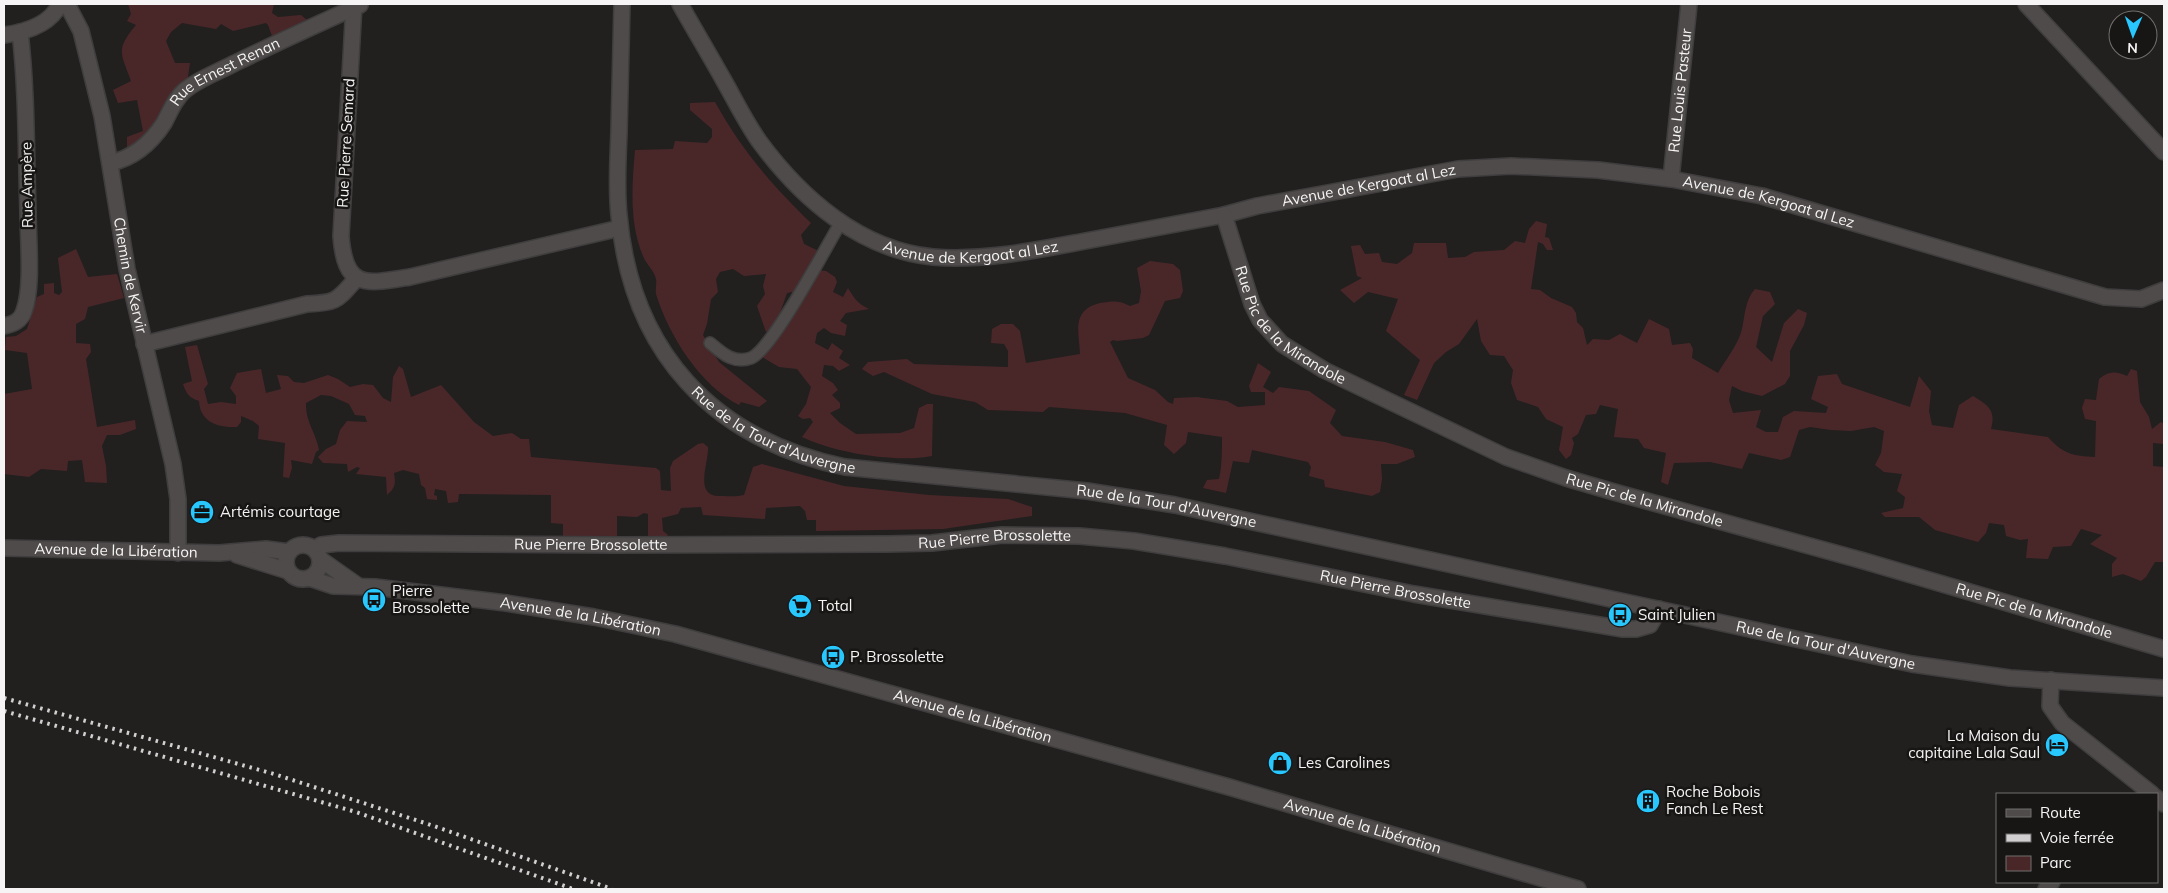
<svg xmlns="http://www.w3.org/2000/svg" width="2168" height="893" viewBox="0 0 2168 893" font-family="Mulish,sans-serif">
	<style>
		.green { fill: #492729 }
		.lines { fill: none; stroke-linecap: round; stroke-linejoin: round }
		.service-casing { stroke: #3f3d3d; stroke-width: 14 }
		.minor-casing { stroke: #3f3d3d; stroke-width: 18 }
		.tertiary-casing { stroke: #3f3d3d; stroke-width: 18 }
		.secondary-casing { stroke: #3f3d3d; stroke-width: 18 }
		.service { stroke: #4f4b4b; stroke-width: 11 }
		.minor { stroke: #4f4b4b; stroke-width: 15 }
		.tertiary { stroke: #4f4b4b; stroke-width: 15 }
		.secondary { stroke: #4f4b4b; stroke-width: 15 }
		.rail { stroke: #d1cfcf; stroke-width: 4; stroke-dasharray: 2.5 5; stroke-linecap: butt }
		.labels { text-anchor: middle; stroke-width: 5; stroke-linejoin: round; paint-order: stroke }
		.street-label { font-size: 15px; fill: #f6f4f4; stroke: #181515 }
		.poi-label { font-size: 15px; fill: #f6f4f4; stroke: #181515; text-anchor: start }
	</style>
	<rect width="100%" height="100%" fill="#221f1f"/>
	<!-- green -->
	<g class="green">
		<path d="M128 4H274L272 13 278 17 301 15 307 20 272 36 268 25 266 23 233 31 221 24 216 29 182 23 171 32 166 41 175 63H190L187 83 140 144 127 148V137L143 131 137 100 118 103 113 90 131 81C121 53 115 50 136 25L127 21 131 14Z"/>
		<path d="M715 102C743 152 771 184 811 223L801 235 804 244 825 254 818 270 826 271 835 277 837 282 833 292 843 297 848 288C854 298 858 304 869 309L846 313 840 321 847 325 845 336 831 333 824 328 817 333 815 343 828 350 832 343 843 351 839 358 850 365 839 371 833 366 824 365 822 376 833 383 838 390 832 395 840 403V408L830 413 840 423 856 434 900 433 914 428 919 408 927 404H933L932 456C896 463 835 453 802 437L813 422 810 418 803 419 798 416 806 404 811 387 797 369 779 367 762 357C776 341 786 323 798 305L792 292 787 293 776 325 766 332 757 306 765 294 763 286 766 274 744 276 733 269 720 272 716 279 718 292 711 299 707 324 703 335 719 362 767 401 759 407 741 402 739 405C700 385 669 336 656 294 655 289 657 284 656 279 654 270 646 264 643 256 629 223 632 185 635 150L673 149 675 141 707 143 712 137V129L690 110V103Z"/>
		<path d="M1536 221 1547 224 1545 237 1549 238 1553 250H1547L1543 244 1538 242 1531 289 1540 290 1551 298 1572 307 1576 313 1577 322 1583 328 1587 345 1593 339 1609 340 1620 334 1637 343 1649 319 1669 329 1672 345 1690 343 1693 349 1692 358 1718 373C1726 359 1738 345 1742 329 1745 315 1745 300 1755 289L1770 292 1775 304 1763 316 1756 347 1772 362 1784 323 1798 309 1807 313 1804 325 1790 351V376L1785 384 1762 396 1742 391 1732 386 1729 400 1733 413 1761 410 1756 427 1766 432H1778L1783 417 1794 411 1826 413 1828 407 1811 399 1818 376 1837 374 1842 384 1910 407 1919 376 1931 391 1929 411 1932 425 1953 428 1959 405 1973 396C1989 406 1996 410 1991 429L2048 437C2063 454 2073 456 2095 457L2096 421 2085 419 2082 408 2085 399 2096 400 2099 379C2109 371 2116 371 2127 376L2131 369 2137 371 2140 402 2149 417 2152 429 2161 422 2164 424V444L2153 443V466L2164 467V564L2163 562H2155L2146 577 2141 581 2123 574 2112 577V564L2117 558 2090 544 2102 535 2081 529 2071 546 2053 547 2048 559 2026 558 2028 539 2020 540 2006 536 2004 525 1989 523 1986 533 1978 542 1935 530 1919 517H1885L1881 513 1903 508 1905 497 1897 491 1902 474 1884 472 1875 465 1881 453 1884 431 1874 427 1851 431 1831 430 1810 427 1799 430 1790 457 1781 460 1749 453 1742 469 1710 462 1674 463 1668 485 1661 482 1666 453 1644 448 1638 439 1614 437 1618 409 1600 405 1596 414 1586 415 1578 434 1572 438 1574 443 1571 455 1566 459 1559 450 1563 427 1546 419 1538 407 1517 400 1511 383 1513 370 1504 356 1490 355 1481 341 1477 319 1459 344 1446 352 1434 363 1417 400 1404 395 1420 360 1386 331 1398 299 1368 292 1354 303 1340 290 1362 278 1357 276 1351 246 1360 245 1365 254 1379 253 1382 262 1397 264 1412 253 1414 243H1446L1448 258 1465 257 1474 252 1504 250 1515 241 1525 243 1529 229Z"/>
		<path d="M76 249 88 277 117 274 124 298 88 307 85 319 76 324V343L90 344 91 352 86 359 97 427 135 420 136 429 120 435H107L102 446 106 466 107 483 85 482 82 460 68 461 67 471 41 469 29 477 4 474V394L32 389 27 353 5 350 6 337 16 336 27 329 37 297 44 294V284L54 283V293L59 295 62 292 58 258Z"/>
		<path d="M1150 261 1173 264 1180 270 1183 291 1180 298 1165 301 1149 335 1143 338 1117 341 1113 340 1110 342 1128 378 1155 390 1168 402 1173 404 1174 398 1197 397 1227 401 1238 407 1265 405V392H1251L1249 386 1258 363 1271 372 1263 387 1273 393 1279 387 1309 391 1336 410 1330 423 1342 436 1385 442 1413 450 1415 457 1397 464H1381L1382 479 1380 492 1372 496 1325 487 1324 480 1309 476 1311 467 1308 462 1252 450 1249 463 1233 461 1226 493 1203 488 1207 480 1219 479C1222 467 1222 450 1222 437L1188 432 1186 443 1174 454 1164 445 1167 425 1125 413 1049 407 1043 412 988 410 975 402 932 394 884 372 873 376 862 369 868 362 907 359 914 364 1008 367V351L1004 344 991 343 992 329 1001 324H1013L1020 331 1026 363 1080 354C1079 332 1071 310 1100 303 1113 301 1119 300 1130 306L1139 303 1141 291 1137 268Z"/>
		<path d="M197 345 208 384 204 389 208 404 221 402 236 404V396L230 388 237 373 261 369 266 393 281 389 277 375 288 376 294 382 304 383 328 375 338 379 350 387 363 384 373 385 383 398 391 402 393 377 399 366 403 369 411 397 441 385 474 422 493 436 512 433 521 439H529L531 457 656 468 660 471 661 490 671 491 670 468 673 461 698 444 703 443 708 447C709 463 693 496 720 496 729 496 736 497 744 495L753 467 762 464 844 486 929 495 1008 499 1032 507V516L943 529 816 531V520H807L805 511 800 506 766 508 765 519 703 515 701 507 681 508 678 514 662 518 663 531 668 535 664 538H648V514L644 513 637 517 617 516V536L613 540 563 538V524L551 523V495L459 494 458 502 448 503 446 491 435 489 434 495 437 496V500L427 499 425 488 421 485 419 474 403 470 394 473C396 484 395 488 387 495L386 477 356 474 360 468 357 467 348 472 347 464 323 463 318 457 326 449 336 444 340 430 347 421 367 422 365 416 355 415 349 404 331 396 321 395 306 403C305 421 316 433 319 450L316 452 312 464 291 460 292 468 289 478 283 477 285 443 258 439 259 426 253 421 241 416V422L237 427C218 428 200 422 199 401 189 398 186 393 183 384L192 381 185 347Z"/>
	</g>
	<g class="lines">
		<!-- service casing -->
		<g class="service-casing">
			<path id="service" d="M710 343C723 354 734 364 751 358 772 350 826 247 841 222"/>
		</g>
		<!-- minor casing -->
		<g class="minor-casing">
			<g id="minor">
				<path id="s1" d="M65 4 69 8 81 31 102 116 127 269 173 464 178 499V553"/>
				<path d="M354 4 341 236C345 290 366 284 410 277L620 228"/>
				<path id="s2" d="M680 4C694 29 709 54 723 79 735 100 745 121 759 141 801 198 860 250 933 257 982 261 1032 251 1080 242 1128 233 1176 224 1224 215L1257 206 1458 169 1511 166 1598 170 1671 179 1762 196 2105 297 2141 299 2164 290"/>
				<path d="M2026 4 2164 152"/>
				<path d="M4 35C26 32 50 25 60 4"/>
				<path id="s3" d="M110 163C134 158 151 143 164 123 170 112 174 100 184 91 198 79 218 72 235 63 276 43 318 24 360 5"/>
				<path id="s4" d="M1671 179 1689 4"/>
				<path id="s5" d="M1224 215 1252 304 1260 320 1282 344 1324 370 1506 457 1566 478 1614 492 1864 561 2164 649"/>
				<path d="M4 326C13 324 21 321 24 311 33 287 28 239 28 212 26 152 27 92 20 32"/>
				<path d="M144 344 307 304C338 303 337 300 357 278"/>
				<path id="s6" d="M314 549 321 545 339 543 613 545 888 544 932 543 1002 535 1079 536 1134 541 1225 556 1414 594 1623 629H1636L1650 625 1659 609"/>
				<path d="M2046 889 2052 882"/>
			</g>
		</g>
		<!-- tertiary casing -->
		<g class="tertiary-casing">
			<g id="tertiary">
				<path id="s7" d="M622 4C621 47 620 89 619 132 618 160 616 188 619 215 631 351 712 439 845 467L1087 491 1175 505 1912 664 2010 678 2164 688"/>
				<path d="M2051 680 2050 706 2062 723 2152 794"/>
				<path d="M2157 798 2164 804"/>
			</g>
		</g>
		<!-- secondary casing -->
		<g class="secondary-casing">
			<g id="secondary">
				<circle cx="303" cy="562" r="17"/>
				<path id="s8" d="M4 548 219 553 266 549 289 552"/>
				<path d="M237 555 288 571"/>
				<path d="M320 559 357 585"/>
				<path id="s9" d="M309 578 333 586 375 587 506 603 594 617 675 634 1229 787 1578 889"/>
			</g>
		</g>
		<!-- service -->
		<use href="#service" class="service"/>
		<!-- minor -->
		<use href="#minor" class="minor"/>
		<!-- tertiary -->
		<use href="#tertiary" class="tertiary"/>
		<!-- secondary -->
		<use href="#secondary" class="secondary"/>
		<!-- rail -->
		<g class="rail">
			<path d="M4 698 274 774 431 825 612 889"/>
			<path d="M4 711 356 812 573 889"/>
		</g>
	</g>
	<!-- icons -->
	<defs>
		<g id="office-disc" transform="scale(1.25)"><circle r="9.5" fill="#28c8ff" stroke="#181515"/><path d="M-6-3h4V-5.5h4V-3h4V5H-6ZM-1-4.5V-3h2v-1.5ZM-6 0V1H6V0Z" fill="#111"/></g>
		<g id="bus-disc" transform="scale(1.25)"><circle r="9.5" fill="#28c8ff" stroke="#181515"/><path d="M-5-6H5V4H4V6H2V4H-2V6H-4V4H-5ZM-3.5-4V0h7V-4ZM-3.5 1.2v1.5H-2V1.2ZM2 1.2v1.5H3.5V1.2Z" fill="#111"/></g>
		<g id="supermarket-disc" transform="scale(1.25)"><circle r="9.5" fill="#28c8ff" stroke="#181515"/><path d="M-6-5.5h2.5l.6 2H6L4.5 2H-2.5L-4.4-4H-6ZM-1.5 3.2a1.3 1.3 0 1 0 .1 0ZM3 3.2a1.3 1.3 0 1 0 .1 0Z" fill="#111"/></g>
		<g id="hotel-disc" transform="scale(1.25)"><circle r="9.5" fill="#28c8ff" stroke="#181515"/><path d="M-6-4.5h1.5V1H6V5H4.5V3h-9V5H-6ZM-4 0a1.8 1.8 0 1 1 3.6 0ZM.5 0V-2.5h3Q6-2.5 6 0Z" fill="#111"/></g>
		<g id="shop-disc" transform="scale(1.25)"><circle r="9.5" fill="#28c8ff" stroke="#181515"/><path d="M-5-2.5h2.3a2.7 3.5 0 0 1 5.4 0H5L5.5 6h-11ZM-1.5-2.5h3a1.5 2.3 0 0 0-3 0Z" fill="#111"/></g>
		<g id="building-disc" transform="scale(1.25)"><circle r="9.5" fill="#28c8ff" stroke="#181515"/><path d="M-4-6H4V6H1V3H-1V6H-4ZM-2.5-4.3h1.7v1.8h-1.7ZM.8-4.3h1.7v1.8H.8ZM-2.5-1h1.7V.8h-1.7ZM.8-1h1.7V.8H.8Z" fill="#111"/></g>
	</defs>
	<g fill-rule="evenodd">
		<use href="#office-disc" x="202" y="512"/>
		<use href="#bus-disc" x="374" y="600"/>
		<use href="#supermarket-disc" x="800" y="606"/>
		<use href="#bus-disc" x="1620" y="615"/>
		<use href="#bus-disc" x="833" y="657"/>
		<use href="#hotel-disc" x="2057" y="745"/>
		<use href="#shop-disc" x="1280" y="763"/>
		<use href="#building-disc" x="1648" y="801"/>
	</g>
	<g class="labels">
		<!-- street labels -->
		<g class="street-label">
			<text dy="5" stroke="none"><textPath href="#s3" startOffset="152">Rue Ernest Renan</textPath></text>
			<text dy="5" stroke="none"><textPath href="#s4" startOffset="89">Rue Louis Pasteur</textPath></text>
			<text transform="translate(346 143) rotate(-87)" y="5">Rue Pierre Semard</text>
			<text transform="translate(27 185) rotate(-91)" y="5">Rue Ampère</text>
			<text dy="5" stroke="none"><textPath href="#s2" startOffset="816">Avenue de Kergoat al Lez</textPath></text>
			<text dy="5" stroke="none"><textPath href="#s2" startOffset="1221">Avenue de Kergoat al Lez</textPath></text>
			<text dy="5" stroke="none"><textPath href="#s2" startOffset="411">Avenue de Kergoat al Lez</textPath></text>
			<text dy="5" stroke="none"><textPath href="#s1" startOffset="281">Chemin de Kervir</textPath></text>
			<text dy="5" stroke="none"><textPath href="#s5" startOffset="135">Rue Pic de la Mirandole</textPath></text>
			<text dy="5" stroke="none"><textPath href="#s7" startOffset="496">Rue de la Tour d'Auvergne</textPath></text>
			<text dy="5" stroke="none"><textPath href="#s5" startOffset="540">Rue Pic de la Mirandole</textPath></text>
			<text dy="5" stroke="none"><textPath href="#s7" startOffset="901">Rue de la Tour d'Auvergne</textPath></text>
			<text dy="5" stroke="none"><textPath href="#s6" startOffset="682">Rue Pierre Brossolette</textPath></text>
			<text dy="5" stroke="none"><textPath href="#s6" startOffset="278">Rue Pierre Brossolette</textPath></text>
			<text dy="5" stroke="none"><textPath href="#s8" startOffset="112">Avenue de la Libération</textPath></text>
			<text dy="5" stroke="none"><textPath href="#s6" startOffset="1088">Rue Pierre Brossolette</textPath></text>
			<text dy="5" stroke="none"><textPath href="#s5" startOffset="945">Rue Pic de la Mirandole</textPath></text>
			<text dy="5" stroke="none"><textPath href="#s9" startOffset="275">Avenue de la Libération</textPath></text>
			<text dy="5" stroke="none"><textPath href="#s7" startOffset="1575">Rue de la Tour d'Auvergne</textPath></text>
			<text dy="5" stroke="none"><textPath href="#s9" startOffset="680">Avenue de la Libération</textPath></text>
			<text dy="5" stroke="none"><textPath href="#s9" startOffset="1085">Avenue de la Libération</textPath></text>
		</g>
		<!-- poi labels -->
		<g class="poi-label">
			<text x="220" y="517">Artémis courtage</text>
			<text x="392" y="596">Pierre<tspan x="392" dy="17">Brossolette</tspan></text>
			<text x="818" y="611">Total</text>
			<text x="1638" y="620">Saint Julien</text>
			<text x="850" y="662">P. Brossolette</text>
			<text x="2040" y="741" text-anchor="end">La Maison du<tspan x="2040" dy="17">capitaine Lala Saul</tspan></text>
			<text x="1298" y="768">Les Carolines</text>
			<text x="1666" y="797">Roche Bobois<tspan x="1666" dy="17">Fanch Le Rest</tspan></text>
		</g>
	</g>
	<!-- border -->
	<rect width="2168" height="893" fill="none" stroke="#f6f4f4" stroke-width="10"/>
	<!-- legend -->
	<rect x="1996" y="793" width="162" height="90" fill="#181515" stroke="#716e6e"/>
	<rect x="2006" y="809" width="25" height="8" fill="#4f4b4b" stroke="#716e6e"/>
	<text x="2040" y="818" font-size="15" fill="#f6f4f4">Route</text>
	<rect x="2006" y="834" width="25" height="8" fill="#d1cfcf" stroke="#716e6e"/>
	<text x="2040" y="843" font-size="15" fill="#f6f4f4">Voie ferrée</text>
	<rect x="2006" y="856" width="25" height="15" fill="#492729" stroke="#716e6e"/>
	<text x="2040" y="868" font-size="15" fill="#f6f4f4">Parc</text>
	<!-- north arrow -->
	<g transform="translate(2133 35) rotate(182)"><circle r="24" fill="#181515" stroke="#716e6e"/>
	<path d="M0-4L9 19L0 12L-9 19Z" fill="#28c8ff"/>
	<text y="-8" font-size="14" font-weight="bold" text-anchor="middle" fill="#f6f4f4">N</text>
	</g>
</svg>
